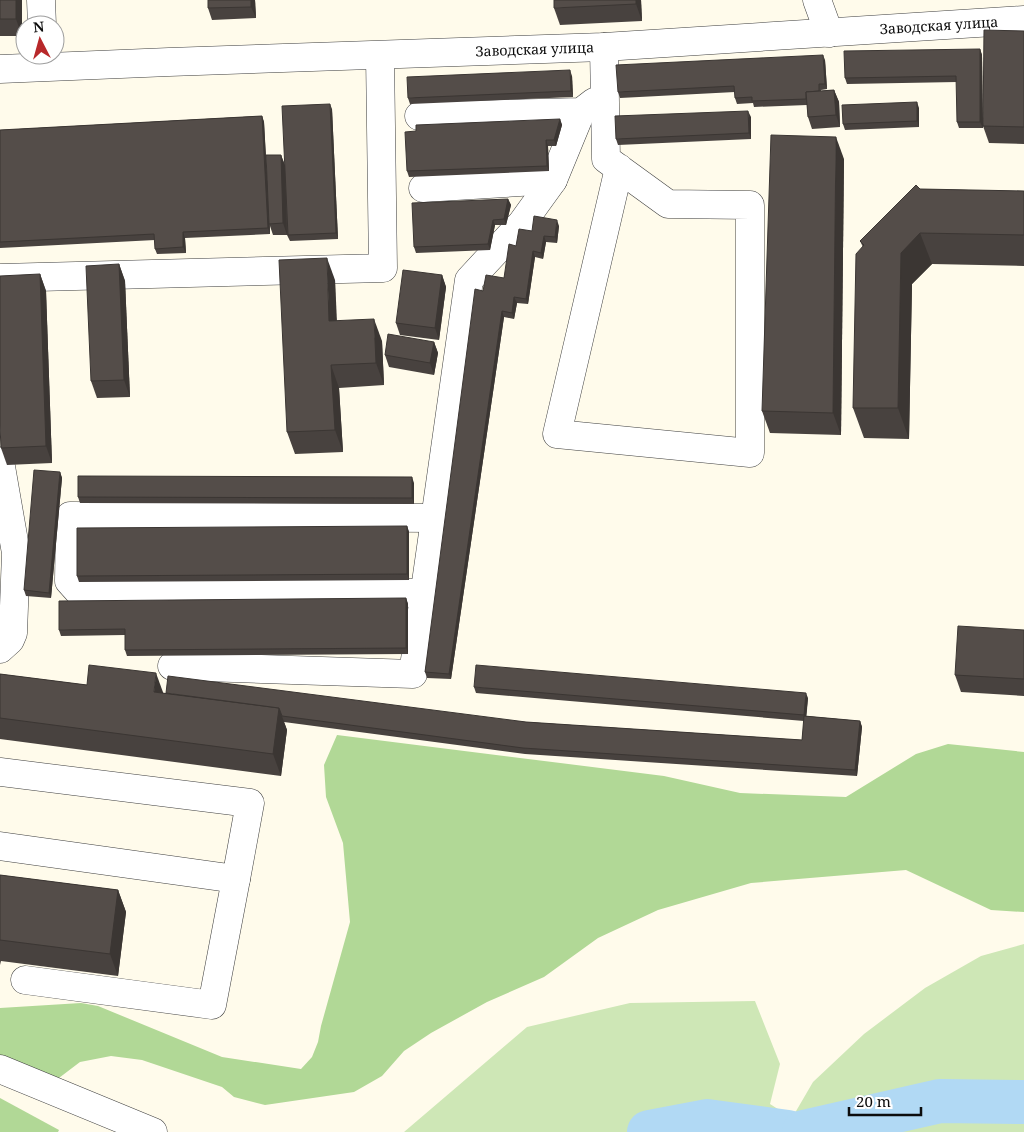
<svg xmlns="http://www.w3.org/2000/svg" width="1024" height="1132" viewBox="0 0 1024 1132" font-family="'Noto Serif',serif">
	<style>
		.green { fill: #cee7b6 }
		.forest { fill: #b1d896 }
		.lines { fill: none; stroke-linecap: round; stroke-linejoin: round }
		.river { stroke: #b1d9f4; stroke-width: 44 }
		.minor-casing { stroke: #3f3f3f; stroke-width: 29 }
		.minor { stroke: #fff; stroke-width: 28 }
		.wall { fill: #48423f }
		.shaded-wall { fill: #3b3633 }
		.building { fill: #544d49; stroke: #3b3633 }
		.labels { text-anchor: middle; stroke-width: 5; stroke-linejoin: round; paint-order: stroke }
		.street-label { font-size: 14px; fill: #0c0c0c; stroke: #fff }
	</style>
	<rect width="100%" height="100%" fill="#fffbeb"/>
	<!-- green -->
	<path class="green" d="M1024 944V1132H404L527 1027 630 1003 755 1001 780 1064 770 1104 792 1118 813 1082 864 1034 925 988 981 956Z"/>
	<!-- forest -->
	<g class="forest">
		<path d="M337 735 664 776 740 793 846 797 916 754 948 744 1024 752V912L991 910 906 870 751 883 658 910 598 938 544 977 487 1002 431 1033 404 1051 382 1076 354 1092 265 1105 234 1097 222 1087 142 1060 111 1056 80 1062 51 1084 0 1062V1008L81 1003 98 1006 222 1057 301 1069 312 1057 318 1042 321 1026 350 922 343 843 326 797 324 765Z"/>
		<path d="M0 1098 59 1130 58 1132H0Z"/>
	</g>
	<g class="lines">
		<!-- river -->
		<g class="river">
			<path d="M649 1132 707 1121 788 1132"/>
			<path d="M804 1132 940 1101 1024 1102"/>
		</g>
		<!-- minor casing -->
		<g class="minor-casing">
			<g id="minor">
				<path d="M41 0 42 25"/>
				<path d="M817 0 829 33"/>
				<path d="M604 47 606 159 668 204 750 205V453L557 434 619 168"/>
				<path id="s1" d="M0 69 169 62 604 47 1024 20"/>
				<path d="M419 116 581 112 594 102"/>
				<path d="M423 188 553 180 581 112"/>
				<path d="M0 278 383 268 380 56"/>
				<path d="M0 461 16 553 13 633 10 640 0 649"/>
				<path d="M425 593 78 591 69 581 70 516 435 518"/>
				<path d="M172 666 413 674 469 280 522 223 553 180"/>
				<path d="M0 772 250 803 236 879 0 846"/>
				<path d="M25 980 212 1005 236 879"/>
				<path d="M0 1069 153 1132"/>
			</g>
		</g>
		<!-- minor -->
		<use href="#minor" class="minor"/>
	</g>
	<!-- wall -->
	<g class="wall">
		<rect x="0" y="0" width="22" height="36"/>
		<path d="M208 0H255L256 18 212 20 208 8Z"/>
		<path d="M641 0 642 21 560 25 554 8Z"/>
		<path d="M1024 31V144L989 143 983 126Z"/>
		<path d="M980 49 982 55 983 128H959L957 122V82L847 84 845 78Z"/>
		<path d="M825 60 827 89 821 90V91L834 90 839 102 840 127 812 129 808 117 807 105 754 107 753 103 737 104 735 98V92L620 98 618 92Z"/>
		<path d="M572 76 573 97 410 104 408 98Z"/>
		<path d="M919 108V127L845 130 843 124Z"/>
		<path d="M332 109 338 239 290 241 287 235H273L270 226V234L185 238 186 253 157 254 155 249V240L0 248V130L262 116 264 122 267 181 281 155 285 165Z"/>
		<path d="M751 117V139L618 145 616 139Z"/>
		<path d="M560 119 562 125 556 146H548L549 171 409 177 407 171Z"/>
		<path d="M844 159 841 435 770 433 762 411Z"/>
		<path d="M920 189 1024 191V266L932 264 912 284 909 439 864 438 853 408 863 247 860 241Z"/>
		<path d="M508 199 511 205 506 225H495L490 250 416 253 414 247Z"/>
		<path d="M559 226 557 243 546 242 543 259 535 257 528 304 517 303 514 319 504 317 451 679 427 678 425 672 483 291 504 278 516 246 532 231Z"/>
		<path d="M119 264 125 281 130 397 97 398 91 381Z"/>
		<path d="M40 274 46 291 52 463 7 465 1 448Z"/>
		<path d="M442 275 446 287 439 340 400 335 396 323Z"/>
		<path d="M335 280 336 321 382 341 384 385 339 388 343 452 295 454 287 432Z"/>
		<path d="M434 342 438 353 434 375 389 367 385 355Z"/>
		<path d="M60 472 62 478 51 598 26 596 24 590Z"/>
		<path d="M414 483V504L80 503 78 497Z"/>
		<path d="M407 526 409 532V580L79 582 77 576Z"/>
		<path d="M406 598 408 604V654L127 656 125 650V635L61 636 59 630Z"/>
		<path d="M1024 630V696L961 692 955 675Z"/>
		<path d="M0 674 87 685 163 693 526 722 802 740 804 721 476 693 474 687 808 698 806 716 860 721 862 727 857 776 525 754 284 722 287 730 281 776 0 739Z"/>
		<path d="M0 875 118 890 126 912 118 976 1 961 0 965Z"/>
	</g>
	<!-- shaded-wall -->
	<g class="shaded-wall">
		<path d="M16 0H22V36L16 19Z"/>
		<path d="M251 0H255L256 18 251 7Z"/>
		<path d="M636 0H641L642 21 636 4Z"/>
		<path d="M980 49 982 55 983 128 980 122Z"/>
		<path d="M823 55 825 60 827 89 825 84Z"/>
		<path d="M570 70 572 76 573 97 571 91Z"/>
		<path d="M834 90 839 102 840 127 836 115Z"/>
		<path d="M917 102 919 108V127L917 121Z"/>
		<path d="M330 104 332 109 338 239 336 233Z"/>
		<path d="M748 111 751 117V139L749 133Z"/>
		<path d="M262 116 264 122 270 224H269L270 234 268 228Z"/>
		<path d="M560 119 562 125 556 146 554 140Z"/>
		<path d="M836 137 844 159 841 435 833 413Z"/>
		<path d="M546 140 548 146 549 171 547 166Z"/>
		<path d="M281 155 285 166 287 235 283 223Z"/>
		<path d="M508 199 511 205 506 225 504 219Z"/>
		<path d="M493 220 495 225 490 250 488 244Z"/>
		<path d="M557 220 559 226 557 243 555 237Z"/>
		<path d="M183 232 185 238 186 253 183 247Z"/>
		<path d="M920 233 932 264 912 284 909 439 898 408 901 253Z"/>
		<path d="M544 236 546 242 543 259 541 253Z"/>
		<path d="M533 251 535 257 528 304 526 299Z"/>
		<path d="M327 258 335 280 338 343 329 321Z"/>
		<path d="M119 264 125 281 130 397 124 380Z"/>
		<path d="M40 274 46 291 52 463 46 446Z"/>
		<path d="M442 275 446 287 439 340 435 328Z"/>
		<path d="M514 297 517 303 514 319 512 313Z"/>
		<path d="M502 311 504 317 451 679 449 674Z"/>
		<path d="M374 319 382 341 384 385 376 363Z"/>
		<path d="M434 342 438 353 434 375 430 363Z"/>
		<path d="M331 365 339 388 343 452 335 430Z"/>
		<path d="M60 472 62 478 51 598 49 593Z"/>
		<path d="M412 477 414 483V504L412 498Z"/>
		<path d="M407 526 409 532V580L407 574Z"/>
		<path d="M406 598 408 604V654L406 648Z"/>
		<path d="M156 673 164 695 154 692Z"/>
		<path d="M806 693 808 698 806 721 804 715Z"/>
		<path d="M279 708 287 730 281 776 273 754Z"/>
		<path d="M860 721 862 727 857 776 855 770Z"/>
		<path d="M118 890 126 912 118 976 110 954Z"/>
	</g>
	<!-- building -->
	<g class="building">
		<rect x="0" y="0" width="16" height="19"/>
		<path d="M208 0H251V7L208 8Z"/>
		<path d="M554 0H636V4L554 8Z"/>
		<path d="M984 30 1024 31V127L983 126Z"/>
		<path d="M980 49V122H957L956 76 845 78 844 51Z"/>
		<path d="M823 55 825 84H819V91L806 92V99L752 101V97L735 98 734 86 618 92 616 65Z"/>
		<path d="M570 70 571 91 408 98 407 77Z"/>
		<path d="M834 90 836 115 808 117 806 92Z"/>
		<path d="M917 102V121L843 124 842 105Z"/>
		<path d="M330 104 336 233 288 235 282 106Z"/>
		<path d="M748 111 749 133 616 139 615 116Z"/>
		<path d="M262 116 268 228 183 232V247L155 249 154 234 0 242V130Z"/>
		<path d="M560 119 554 140H546L547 166 407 171 405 132 416 131V125Z"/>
		<path d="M771 135 836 137 833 413 762 411Z"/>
		<path d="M266 155H281L283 223 269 224Z"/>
		<path d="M916 185 920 189 1024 191V235L920 233 901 253 898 408H853L856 254 864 245 860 241Z"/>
		<path d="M508 199 504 219 493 220 488 244 414 247 412 203Z"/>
		<path d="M534 216 557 220 555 237 544 236 541 253 533 251 526 299 514 297 512 313 502 311 449 674 425 672 475 289 483 291 486 275 504 278 509 244 516 246 519 229 532 231Z"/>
		<path d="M327 258 329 321 374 319 376 363 331 365 335 430 287 432 279 260Z"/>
		<path d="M119 264 124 380 91 381 86 266Z"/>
		<path d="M403 270 442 275 435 328 396 323Z"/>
		<path d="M40 274 46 446 1 448 0 426V276Z"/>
		<path d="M388 334 434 342 430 363 385 355Z"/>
		<path d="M34 470 60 472 49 593 24 590Z"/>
		<path d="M78 476 412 477V498L78 497Z"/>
		<path d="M407 526V574L77 576V528Z"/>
		<path d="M406 598V648L125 650V629L59 630V601Z"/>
		<path d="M958 626 1024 630V679L955 675Z"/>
		<path d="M89 665 156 673 154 692 279 708 273 754 0 718V674L87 685Z"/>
		<path d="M476 665 806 693 804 715 474 687Z"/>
		<path d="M168 676 526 722 802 740 804 716 860 721 855 770 523 748 282 716 279 708 166 693Z"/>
		<path d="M0 875 118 890 110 954 0 940Z"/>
	</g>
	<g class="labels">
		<!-- street labels -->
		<g class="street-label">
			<text dy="5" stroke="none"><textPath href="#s1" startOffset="940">Заводская улица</textPath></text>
			<text dy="5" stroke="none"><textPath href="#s1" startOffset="535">Заводская улица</textPath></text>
		</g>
	</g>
	<!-- north arrow -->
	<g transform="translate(40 40) rotate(354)"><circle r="24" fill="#ffffff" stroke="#9e9e9e"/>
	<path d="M0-4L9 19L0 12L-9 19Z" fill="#b8282a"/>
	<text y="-8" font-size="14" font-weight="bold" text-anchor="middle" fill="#0c0c0c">N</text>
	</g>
	<!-- scale -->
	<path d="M849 1107v8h72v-8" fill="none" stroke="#0c0c0c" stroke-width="2.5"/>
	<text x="856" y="1107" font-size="15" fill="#0c0c0c" stroke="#ffffff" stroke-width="4" paint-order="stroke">20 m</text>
</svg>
